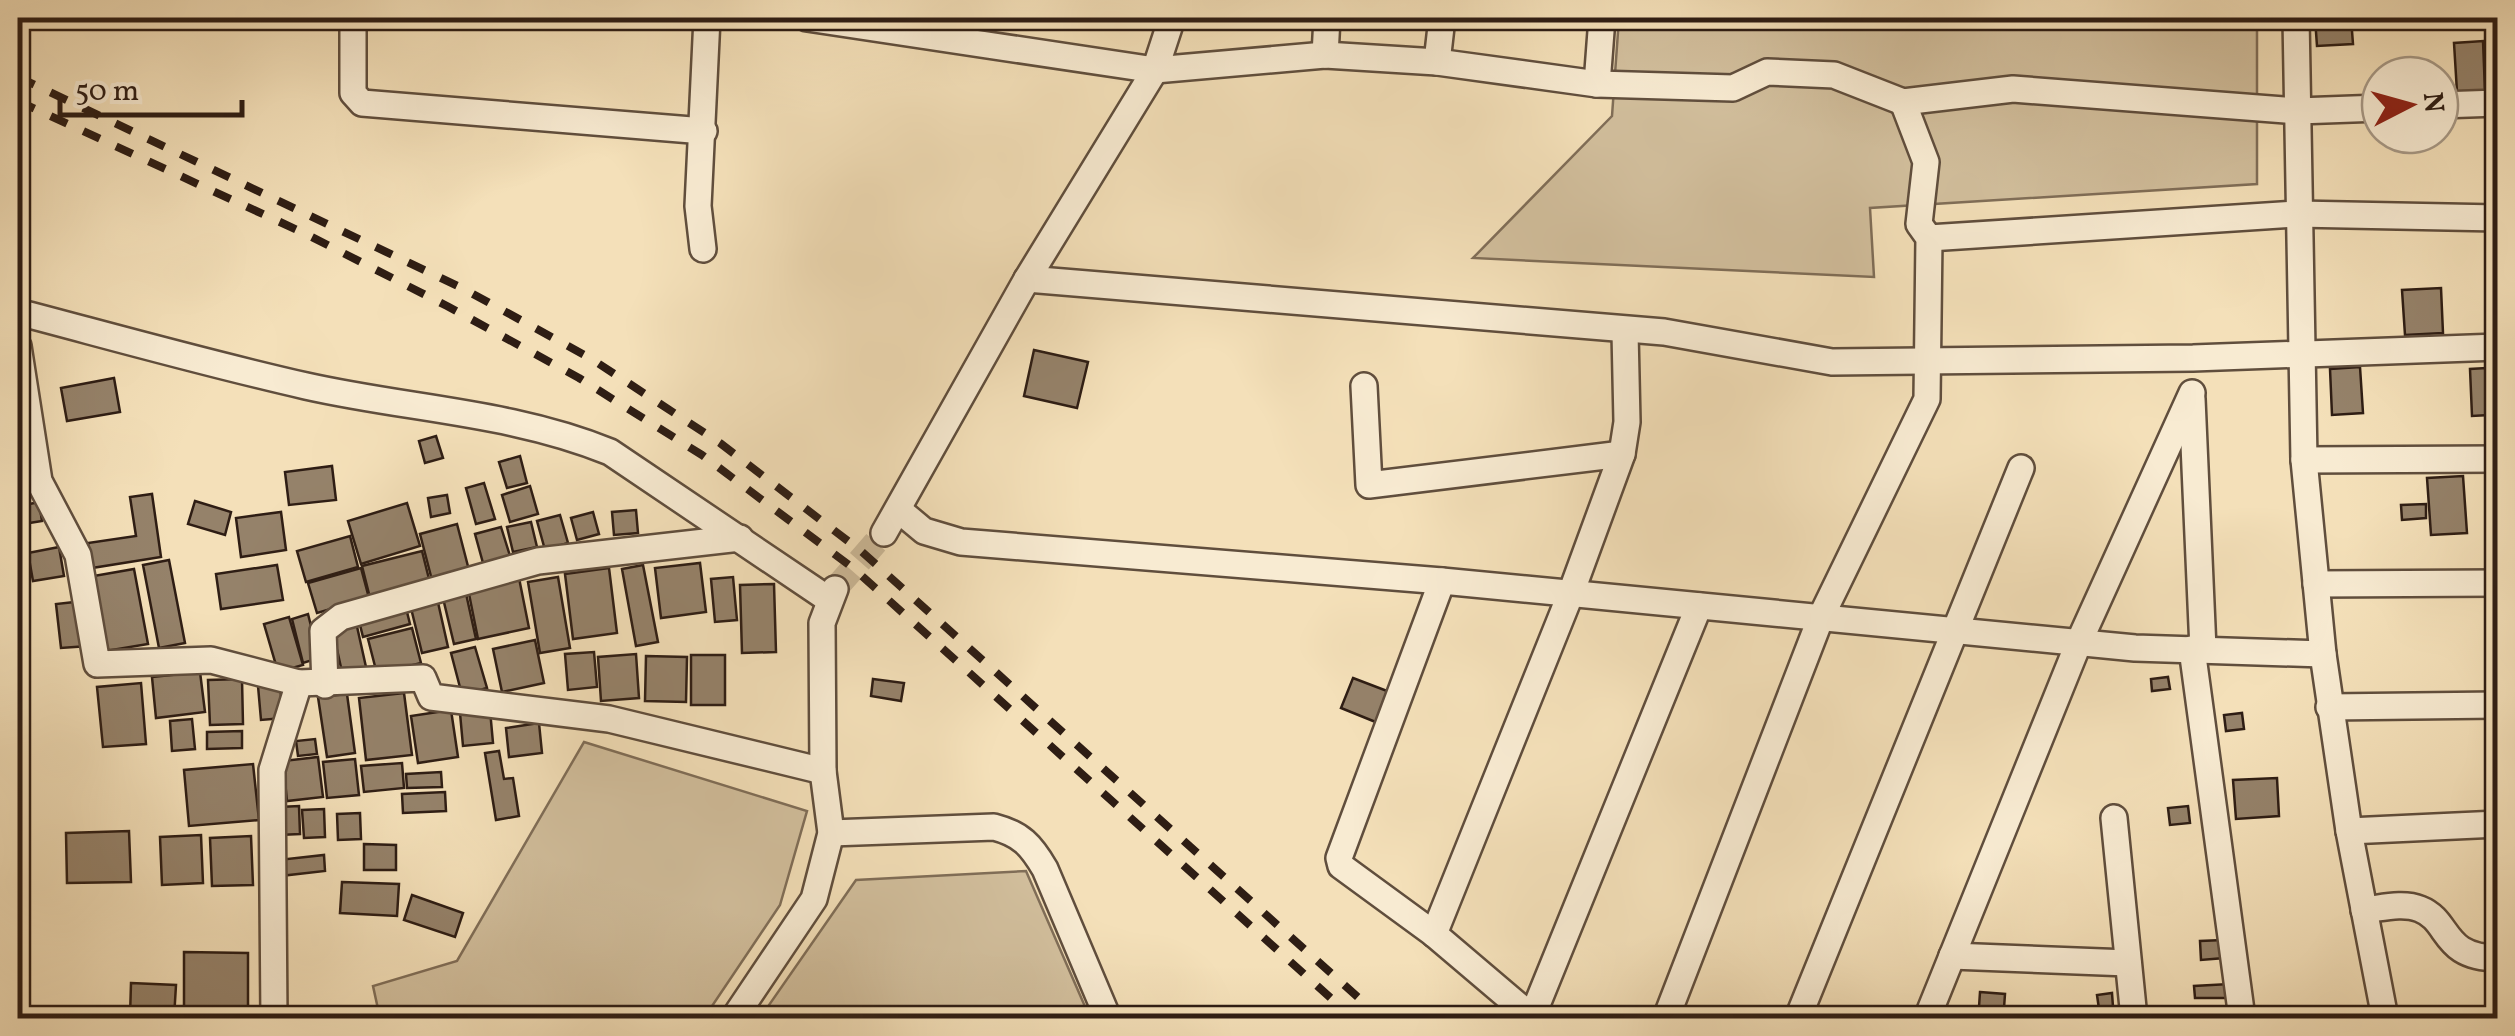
<svg xmlns="http://www.w3.org/2000/svg" width="2515" height="1036" viewBox="0 0 2515 1036" font-family="Vollkorn,serif">
	<style>
		.green { fill: #d2bf9d; stroke: #806e58; stroke-width: 2.5 }
		.building { fill: #95826a; stroke: #2e1d14; stroke-width: 2.5 }
		.lines { fill: none; stroke-linecap: round; stroke-linejoin: round }
		.minor-tunnel { stroke: #ccb998; stroke-width: 25; stroke-dasharray: 25 12; stroke-linecap: butt }
		.minor-casing { stroke: #604e3d; stroke-width: 30 }
		.minor { stroke: #f8ebd2; stroke-width: 25 }
		.rail { stroke: #2e1d14; stroke-width: 8; stroke-dasharray: 18 18; stroke-linecap: butt }
	</style>
	<rect width="100%" height="100%" fill="#f4e0b9"/>
	<filter id="stains"><feTurbulence type="fractalNoise" baseFrequency=".002" numOctaves="4"/><feColorMatrix values="0 0 0 0 .2 0 0 0 0 .09 0 0 0 0 .02 0 0 0 .5 -.17"/></filter>
	<radialGradient id="worn" r=".72"><stop offset=".6" stop-color="#630" stop-opacity="0"/><stop offset="1" stop-color="#630" stop-opacity=".3"/></radialGradient>
	<!-- green -->
	<g class="green">
		<path d="M1619 18H2257V184L1870 208 1874 277 1473 258 1612 116Z"/>
		<path d="M584 742 807 811 780 905 704 1018H380L373 986 457 961Z"/>
		<path d="M1026 871 1090 1018H760L856 880Z"/>
	</g>
	<!-- building -->
	<g class="building">
		<path d="M2315 18H2351L2353 44 2317 46Z"/>
		<path d="M2483 41 2485 91 2457 92 2454 43Z"/>
		<path d="M2441 288 2443 333 2405 335 2402 290Z"/>
		<path d="M1034 350 1088 362 1077 408 1024 396Z"/>
		<path d="M2360 367 2363 413 2332 415 2330 369Z"/>
		<path d="M2486 368 2489 415 2472 416 2470 369Z"/>
		<path d="M114 378 120 412 67 421 61 388Z"/>
		<path d="M436 436 443 458 425 463 419 441Z"/>
		<path d="M520 456 527 483 507 488 499 462Z"/>
		<path d="M332 466 336 500 289 505 285 472Z"/>
		<path d="M2463 476 2467 533 2431 535 2427 478Z"/>
		<path d="M484 483 495 519 476 524 466 488Z"/>
		<path d="M530 486 538 514 510 522 502 495Z"/>
		<path d="M152 494 161 557 92 568 88 543 136 536 130 497Z"/>
		<path d="M447 495 450 513 431 517 428 498Z"/>
		<path d="M195 501 231 512 225 535 188 524Z"/>
		<path d="M39 502 42 521 23 524 20 506Z"/>
		<path d="M407 503 420 546 361 564 348 521Z"/>
		<path d="M2426 504V518L2402 520 2401 505Z"/>
		<path d="M636 510 638 533 614 535 612 512Z"/>
		<path d="M281 512 286 550 241 557 236 518Z"/>
		<path d="M593 512 599 534 577 540 571 518Z"/>
		<path d="M560 515 568 543 545 550 537 521Z"/>
		<path d="M531 522 537 547 513 552 507 527Z"/>
		<path d="M457 524 470 574 433 584 420 534Z"/>
		<path d="M501 527 510 556 483 563 475 534Z"/>
		<path d="M18 532 27 577 18 579Z"/>
		<path d="M350 536 358 567 306 582 297 551Z"/>
		<path d="M59 547 64 576 33 581 28 553Z"/>
		<path d="M422 551 430 583 370 598 362 566Z"/>
		<path d="M169 560 185 643 159 648 143 565Z"/>
		<path d="M700 563 706 612 661 618 655 568Z"/>
		<path d="M277 565 283 600 221 609 216 574Z"/>
		<path d="M643 565 658 642 636 646 622 569Z"/>
		<path d="M361 568 369 598 317 613 308 583Z"/>
		<path d="M609 568 617 633 573 639 565 574Z"/>
		<path d="M134 569 148 644 100 652 88 577Z"/>
		<path d="M518 573 529 628 478 639 467 584Z"/>
		<path d="M558 577 570 648 540 653 528 582Z"/>
		<path d="M733 577 737 620 715 622 711 579Z"/>
		<path d="M774 584 776 652 742 653 740 585Z"/>
		<path d="M465 589 476 639 454 644 442 594Z"/>
		<path d="M437 598 448 647 422 653 410 604Z"/>
		<path d="M84 601 88 646 61 648 56 604Z"/>
		<path d="M405 604 410 624 363 637 358 617Z"/>
		<path d="M308 614 319 658 303 663 292 619Z"/>
		<path d="M289 617 303 665 278 672 264 624Z"/>
		<path d="M356 622 368 676 344 681 332 627Z"/>
		<path d="M412 628 421 663 377 674 368 639Z"/>
		<path d="M535 640 544 683 502 692 493 649Z"/>
		<path d="M475 647 487 688 462 695 451 653Z"/>
		<path d="M594 652 597 687 568 690 565 654Z"/>
		<path d="M636 654 639 698 601 701 598 657Z"/>
		<rect x="691" y="655" width="34" height="50"/>
		<path d="M646 656 687 657 686 702 645 701Z"/>
		<path d="M200 672 205 712 156 718 152 677Z"/>
		<path d="M2168 677 2170 689 2152 691 2151 679Z"/>
		<path d="M1353 678 1395 694 1383 725 1341 708Z"/>
		<path d="M242 679 243 724 210 725 208 680Z"/>
		<path d="M873 679 904 683 901 701 871 696Z"/>
		<path d="M141 683 146 744 103 747 97 687Z"/>
		<path d="M280 684 283 718 261 720 258 686Z"/>
		<path d="M404 693 412 755 366 760 359 698Z"/>
		<path d="M347 694 355 753 327 757 318 697Z"/>
		<path d="M451 710 458 757 418 763 411 716Z"/>
		<path d="M490 710 493 743 463 746 460 713Z"/>
		<path d="M2242 713 2244 729 2226 731 2224 715Z"/>
		<path d="M192 719 195 749 172 751 170 721Z"/>
		<path d="M539 723 542 753 509 757 506 728Z"/>
		<path d="M242 731V748L207 749V732Z"/>
		<path d="M315 739 317 754 298 756 296 741Z"/>
		<path d="M499 751 504 779 513 778 519 816 496 820 485 753Z"/>
		<path d="M318 757 323 797 287 801 283 761Z"/>
		<path d="M355 759 359 795 327 798 323 762Z"/>
		<path d="M402 763 404 788 364 792 361 766Z"/>
		<path d="M253 764 259 820 189 826 184 770Z"/>
		<path d="M441 772 442 787 407 788 406 774Z"/>
		<path d="M2277 778 2279 816 2236 819 2233 780Z"/>
		<path d="M445 792 446 811 403 813 402 794Z"/>
		<path d="M299 806 300 834 279 835V807Z"/>
		<path d="M2188 806 2190 823 2170 825 2168 808Z"/>
		<path d="M324 809 325 837 304 838 302 810Z"/>
		<path d="M360 813 361 839 338 840 337 814Z"/>
		<path d="M129 831 131 882 67 883 66 833Z"/>
		<path d="M201 835 203 883 162 885 160 837Z"/>
		<path d="M251 836 253 885 212 886 210 838Z"/>
		<path d="M364 844 396 845V870H364Z"/>
		<path d="M324 855 325 871 280 876 278 860Z"/>
		<path d="M342 882 399 884 397 916 340 913Z"/>
		<path d="M412 895 463 913 455 937 404 920Z"/>
		<path d="M2223 940 2224 958 2201 960 2200 941Z"/>
		<path d="M184 952 248 953V1012H184Z"/>
		<path d="M131 983 176 985 174 1018 130 1017Z"/>
		<path d="M2229 984V998H2195L2194 986Z"/>
		<path d="M1980 992 2005 994 2004 1008 1979 1007Z"/>
		<path d="M2112 993 2113 1007 2099 1009 2097 995Z"/>
		<path d="M27 1009 71 1010V1018H27Z"/>
		<path d="M113 1011V1018H78V1014Z"/>
	</g>
	<g class="lines">
		<!-- minor-tunnel -->
		<path class="minor-tunnel" d="M835 589 884 533"/>
		<!-- minor casing -->
		<g class="minor-casing">
			<g id="minor">
				<path d="M353 18V93L362 103 704 131"/>
				<path d="M807 18 1155 70 1325 55 1437 62 1597 84 1733 88 1767 72 1834 75 1903 102 2013 89 2298 111 2380 108"/>
				<path d="M1325 55 1327 18"/>
				<path d="M1437 62 1442 18"/>
				<path d="M1597 84 1602 18"/>
				<path d="M2440 105 2498 103"/>
				<path d="M1929 238 2297 214 2498 218"/>
				<path d="M703 249 698 206 707 18"/>
				<path d="M1027 279 1664 332 1832 362 2193 358 2498 347"/>
				<path d="M18 312C113 337 209 364 306 386 408 409 512 412 610 452L828 599"/>
				<path d="M18 346 39 481 78 555 97 664 211 660 299 683 272 770 274 1018"/>
				<path d="M1364 386 1369 485 1622 454"/>
				<path d="M2192 399 2203 649"/>
				<path d="M2304 460 2498 459"/>
				<path d="M900 511 924 531 961 542 1442 581 2135 648 2323 654 2304 460 2296 18"/>
				<path d="M884 533 1027 279 1155 70 1172 18"/>
				<path d="M1442 581 1339 858 1341 866 1434 934 1533 1018"/>
				<path d="M2316 584 2498 583"/>
				<path d="M2192 649 2242 1018"/>
				<path d="M2323 654 2349 831 2385 1018"/>
				<path d="M299 683 423 678 431 697 609 719 823 771"/>
				<path d="M325 685 323 631 341 617 538 561 740 538"/>
				<path d="M2329 707 2498 705"/>
				<path d="M2114 818 2134 1018"/>
				<path d="M2349 831 2498 824"/>
				<path d="M831 833 994 827C1021 834 1031 845 1045 869L1108 1018"/>
				<path d="M2364 910C2382 908 2403 902 2420 909 2451 921 2441 958 2498 958"/>
				<path d="M1434 934 1571 593 1622 454 1627 422 1625 332"/>
				<path d="M1952 956 2128 963"/>
				<path d="M1532 1017 1699 606"/>
				<path d="M734 1018 814 899 831 833 823 771 822 623 835 589"/>
				<path d="M1666 1018 1821 617 1927 399 1929 238 1919 224 1926 162 1903 102"/>
				<path d="M1798 1018 2021 468"/>
				<path d="M1927 1018 2079 642 2192 393"/>
			</g>
		</g>
		<!-- minor -->
		<use href="#minor" class="minor"/>
		<!-- rail -->
		<g class="rail">
			<path d="M18 77 462 288 590 358 720 443 861 551 1381 1018"/>
			<path d="M18 101 306 234 447 306 579 378 702 455 853 568 1353 1018"/>
		</g>
	</g>
	<!-- margin -->
	<rect width="2515" height="1036" fill="none" stroke="#f4e0b9" stroke-width="60"/>
	<rect x="20" y="20" width="2475" height="996" fill="none" stroke="#2e1d14" stroke-width="5"/>
	<rect x="30" y="30" width="2455" height="976" fill="none" stroke="#2e1d14" stroke-width="2.5"/>
	<!-- north arrow -->
	<g transform="translate(2410 105) rotate(84)"><circle r="48" fill="#f8ebd2" stroke="#a79986" stroke-width="2.5"/>
	<path d="M0-8L18 38L0 25L-18 38Z" fill="#8f2418"/>
	<text y="-15" font-size="28" font-weight="bold" text-anchor="middle" fill="#2e1d14">N</text>
	</g>
	<!-- scale -->
	<path d="M60 100v15h182v-15" fill="none" stroke="#2e1d14" stroke-width="5"/>
	<text x="75" y="100" font-size="30" fill="#2e1d14" stroke="#f8ebd2" stroke-width="8" paint-order="stroke">50 m</text>
	<rect width="100%" height="100%" filter="url(#stains)"/>
	<rect width="100%" height="100%" fill="url(#worn)"/>
</svg>
